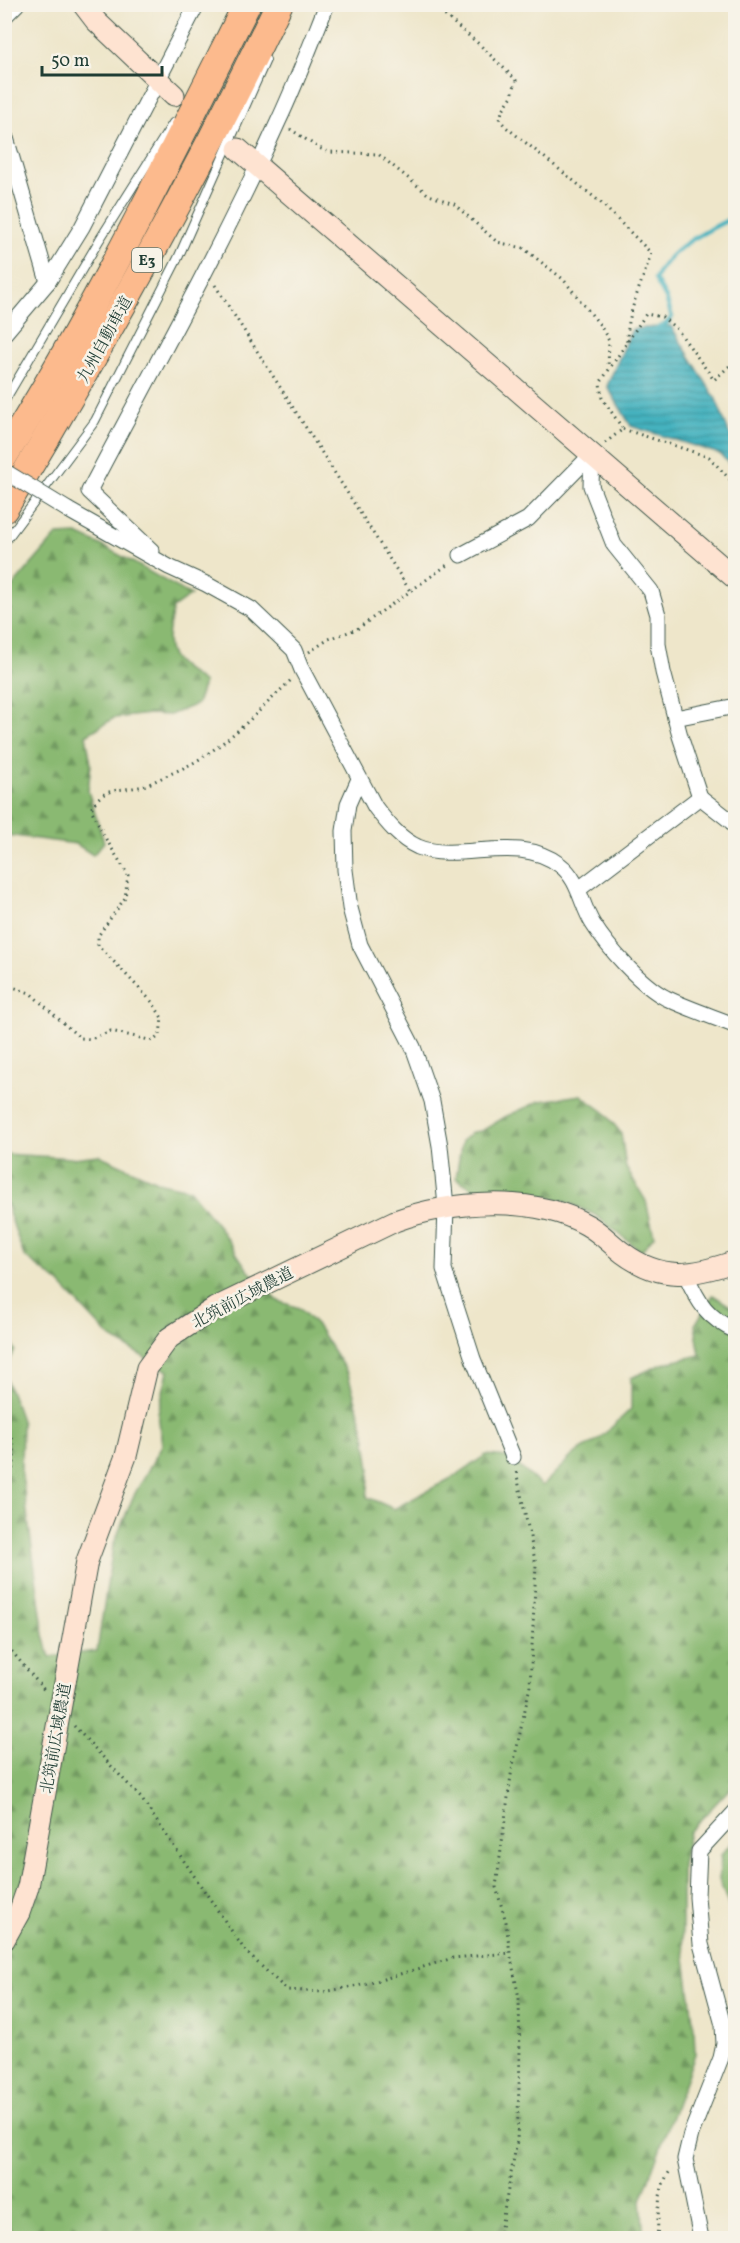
<svg xmlns="http://www.w3.org/2000/svg" width="740" height="2243" viewBox="0 0 740 2243" font-family="Vollkorn,'Noto Serif JP',serif">
	<style>
		.forest { fill: url(#forest-firs); stroke: #547b53; stroke-width: 1.5 }
		.water { fill: url(#water-rules); stroke: #32787a; stroke-width: 1.5 }
		.lines { fill: none; stroke-linecap: round; stroke-linejoin: round }
		.stream { stroke: #44b2bf; stroke-width: 4.5 }
		.lane-casing { stroke: #3e564a; stroke-width: 10 }
		.street-casing { stroke: #3e564a; stroke-width: 17 }
		.secondary-casing { stroke: #3e564a; stroke-width: 23 }
		.highway-casing { stroke: #3e564a; stroke-width: 29 }
		.path { stroke: #3e564a; stroke-width: 3; stroke-dasharray: 1.5 4.5; stroke-linecap: butt }
		.lane { stroke: #fff; stroke-width: 8 }
		.street { stroke: #fff; stroke-width: 15 }
		.secondary { stroke: #fee3d1; stroke-width: 21 }
		.highway { stroke: #fcba8d; stroke-width: 27 }
		.street-bridge-casing { stroke: #3e564a; stroke-width: 17; stroke-linecap: butt }
		.street-bridge { stroke: #fff; stroke-width: 15 }
		.labels { text-anchor: middle; stroke-width: 5; stroke-linejoin: round; paint-order: stroke }
		.shield { fill: #f7f3e8; stroke: #60746a; stroke-width: 1.5 }
		.shield-label { font-size: 15px; font-weight: bold; fill: #1f3d34 }
		.street-label { font-size: 16px; fill: #1f3d34; stroke: #f7f3e8 }
	</style>
	<defs>
		<pattern id="forest-firs" width="22" height="20" patternUnits="userSpaceOnUse" patternTransform="scale(1.5)"><rect width="22" height="20" fill="#8ab972"/><path d="M5 1l3.5 6h-7zM16 11l3.5 6h-7z" fill="#70985e"/></pattern>
		<pattern id="water-rules" width="6" height="5" patternUnits="userSpaceOnUse" patternTransform="scale(1.5)"><rect width="6" height="5" fill="#44b2bf"/><path d="M0 2.5h6" fill="none" stroke="#38929c"/></pattern>
	</defs>
	<rect width="100%" height="100%" fill="#f7f3e8"/>
	<filter id="ink" filterUnits="userSpaceOnUse"><feTurbulence type="fractalNoise" baseFrequency=".0167" numOctaves="2"/><feDisplacementMap in="SourceGraphic" scale="12" xChannelSelector="R" yChannelSelector="G"/><feConvolveMatrix kernelMatrix="1 2 1 2 8 2 1 2 1" color-interpolation-filters="sRGB"/></filter>
	<filter id="wash" filterUnits="userSpaceOnUse"><feTurbulence type="fractalNoise" baseFrequency=".008" numOctaves="4" result="noise"/><feDisplacementMap in="SourceGraphic" scale="24" xChannelSelector="R" yChannelSelector="G"/><feGaussianBlur stdDeviation="1.35" result="paint"/><feColorMatrix in="noise" values="0 0 0 0 0 0 0 0 0 0 0 0 0 0 0 0 0 1.4 0 .05"/><feComposite in="paint" operator="in"/></filter>
	<g filter="url(#wash)">
		<rect width="100%" height="100%" fill="#eee6ca"/>
		<!-- forest -->
		<g class="forest">
			<path d="M77 534C117 551 153 575 191 595L173 608C163 655 166 656 204 683L197 704 170 715 150 714 114 718 86 735 91 764 88 791 104 842 93 855 76 844 7 835 5 830V595L57 535Z"/>
			<path d="M581 1095 604 1112 621 1133 626 1168 646 1201 654 1236 641 1251 595 1215 563 1200 526 1194 478 1192 456 1178 462 1141 472 1132 482 1131 505 1117 540 1101Z"/>
			<path d="M5 1154 73 1158 99 1155 161 1183 189 1189 219 1227 247 1269 278 1301 299 1308 318 1327 348 1374 365 1434 370 1469 367 1497 394 1509 455 1476 486 1455 508 1457 542 1486 573 1455 599 1439 631 1409V1378L662 1364 700 1355 695 1325 713 1295 735 1309V1783L689 1832 682 1864V1935L694 2028 695 2054 641 2200 644 2238H5L4 1373 22 1423 21 1469 44 1635 50 1657 97 1651 113 1546 133 1497 162 1445 158 1413 168 1371 111 1338 59 1283 24 1256 5 1201Z"/>
			<path d="M5 1335 15 1350 5 1371Z"/>
			<path d="M735 1839V1922L719 1880 721 1855Z"/>
		</g>
		<!-- water -->
		<path class="water" d="M671 326 716 399 729 433 735 441V470L720 454 631 426 607 386 632 329Z"/>
		<g class="lines">
			<!-- stream -->
			<path class="stream" d="M656 329 666 324 672 317 666 298 655 279C669 247 707 231 736 216"/>
		</g>
	</g>
	<g filter="url(#ink)">
		<g class="lines">
			<!-- lane casing -->
			<g class="lane-casing">
				<g id="lane">
					<path d="M4 402 100 239 173 123"/>
					<path d="M4 543 95 421 178 258 266 60"/>
				</g>
			</g>
			<!-- street casing -->
			<g class="street-casing">
				<g id="street">
					<path d="M4 17 17 4"/>
					<path d="M4 131 48 282"/>
					<path d="M4 334 48 282 82 227 197 4"/>
					<path d="M592 454 591 486 614 545 651 591 658 615V644L663 672 680 736 700 797"/>
					<path d="M68 510 169 567 206 584 251 609 294 650 302 670 375 807C387 823 400 839 418 847 459 864 517 832 560 865 579 879 581 905 593 924 608 948 641 985 666 998 687 1008 711 1016 734 1025"/>
					<path d="M152 551 89 491C153 369 221 248 278 122 296 84 311 44 327 4"/>
					<path d="M461 555 528 519 592 454"/>
					<path d="M675 718 736 706"/>
					<path d="M359 779 348 804 344 831 345 870 350 908 360 945 413 1047 432 1101 440 1146 446 1206 444 1269 473 1359 513 1457"/>
					<path d="M579 889 700 797 732 822 736 828"/>
					<path d="M686 1275C698 1302 707 1318 736 1331"/>
					<path d="M701 2238 685 2159 691 2134 721 2058 724 2044 723 2025 701 1944 697 1897 699 1851 736 1811"/>
				</g>
			</g>
			<!-- secondary casing -->
			<g class="secondary-casing">
				<g id="secondary">
					<path d="M83 4 96 21 174 95"/>
					<path d="M238 149 736 579"/>
					<path d="M4 1940 19 1913 28 1887 87 1561 126 1456 147 1368 169 1338 215 1308 395 1221C450 1201 534 1194 587 1225 600 1232 611 1244 623 1253 662 1282 693 1276 736 1261"/>
				</g>
			</g>
			<!-- highway casing -->
			<g class="highway-casing">
				<g id="highway">
					<path d="M4 456C95 311 170 157 247 4"/>
					<path d="M4 509C103 345 196 177 279 4"/>
				</g>
			</g>
			<!-- path -->
			<g class="path">
				<path d="M431 4 480 45 516 80 512 96 502 111 500 120 506 127 599 201 651 253C643 282 627 311 627 342"/>
				<path d="M290 129 319 148 329 152 378 154 429 195 454 204 497 242 523 248 563 279 600 325 609 341 608 368"/>
				<path d="M215 285 410 591"/>
				<path d="M623 429 709 457 736 486"/>
				<path d="M605 443 623 429 602 398 600 383 646 314 662 317 677 329 714 380 736 360"/>
				<path d="M309 652 329 639 357 629 450 563"/>
				<path d="M4 984 30 993 80 1038 91 1039 111 1031 153 1041 160 1035 162 1018 153 1003 98 945V936L125 898 128 875 106 839 91 809C104 782 128 794 151 783 165 776 180 770 193 763 231 741 261 709 292 679"/>
				<path d="M4 1422 14 1442V1462L4 1510"/>
				<path d="M4 1642 45 1691"/>
				<path d="M74 1726 141 1798 246 1952 287 1990 323 1992 367 1984 453 1958 510 1953"/>
				<path d="M499 2238 517 2141 520 2059 519 1998 510 1953 506 1922 496 1887 511 1775 530 1686 536 1565 516 1471"/>
				<path d="M657 2238C659 2217 656 2186 672 2169"/>
			</g>
			<!-- lane -->
			<use href="#lane" class="lane"/>
			<!-- street -->
			<use href="#street" class="street"/>
			<!-- secondary -->
			<use href="#secondary" class="secondary"/>
			<!-- highway -->
			<use href="#highway" class="highway"/>
			<!-- street-bridge casing -->
			<g class="street-bridge-casing">
				<path id="street-bridge" d="M4 471 68 510"/>
			</g>
			<!-- street-bridge -->
			<use href="#street-bridge" class="street-bridge"/>
		</g>
	</g>
	<g class="labels">
		<!-- shield labels -->
		<rect class="shield" x="132" y="248" width="30" height="24" rx="4.5"/>
		<g class="shield-label">
			<text x="147" y="265">E3</text>
		</g>
		<!-- street labels -->
		<g class="street-label">
			<text transform="translate(104 339) rotate(-61)" y="6">九州自動車道</text>
			<text transform="translate(242 1297) rotate(-28)" y="6">北筑前広域農道</text>
			<text transform="translate(55 1738) rotate(-80)" y="6">北筑前広域農道</text>
		</g>
	</g>
	<!-- margin -->
	<rect width="740" height="2243" fill="none" stroke="#f7f3e8" stroke-width="24"/>
	<!-- scale -->
	<path d="M42 66v9h120v-9" fill="none" stroke="#1f3d34" stroke-width="3"/>
	<text x="51" y="66" font-size="18" fill="#1f3d34" stroke="#f7f3e8" stroke-width="4.5" paint-order="stroke">50 m</text>
</svg>
